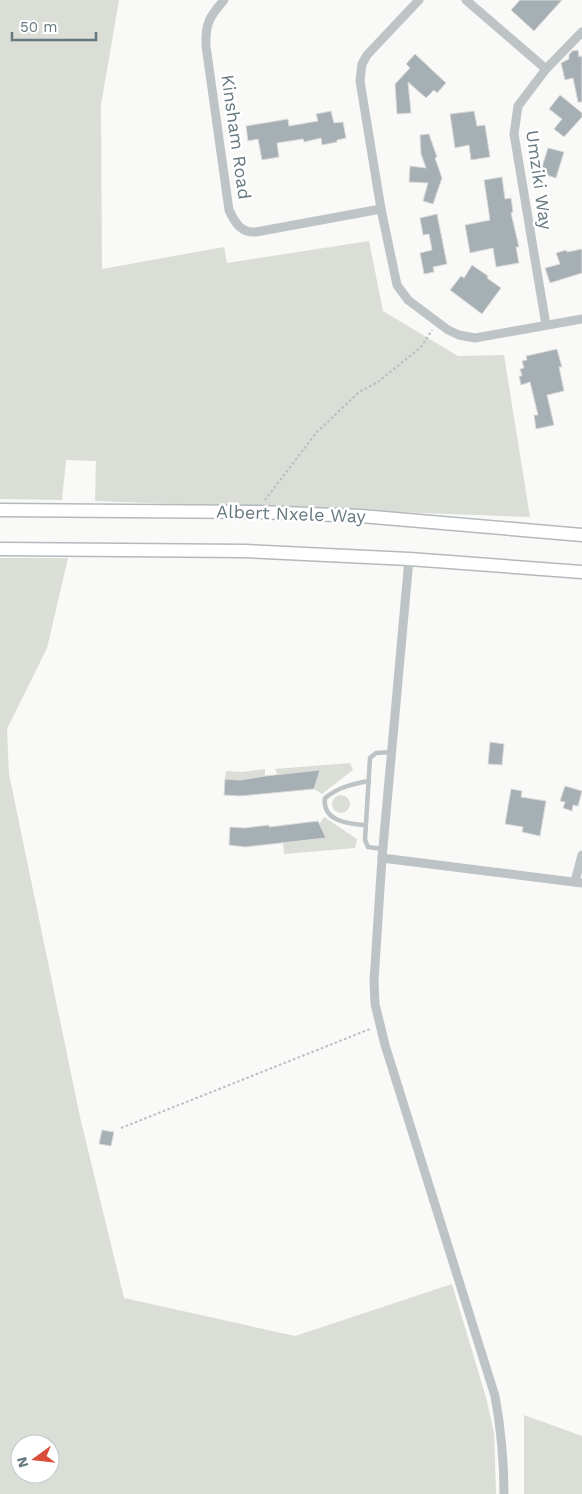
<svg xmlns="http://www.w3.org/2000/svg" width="582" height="1494" viewBox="0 0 582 1494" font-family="'Work Sans',sans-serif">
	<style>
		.green { fill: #daded7; fill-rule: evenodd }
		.building { fill: #a6b0b4; stroke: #dbdbda }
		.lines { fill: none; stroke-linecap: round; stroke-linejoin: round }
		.secondary-casing { stroke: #b3babd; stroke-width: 15 }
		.path { stroke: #b9bdbf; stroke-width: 2; stroke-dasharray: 2.5 2.5; stroke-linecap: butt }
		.service { stroke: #bec4c6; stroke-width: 4.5 }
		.minor { stroke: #bec4c6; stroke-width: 9 }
		.secondary { stroke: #fff; stroke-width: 12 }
		.labels { text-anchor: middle; stroke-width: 5; stroke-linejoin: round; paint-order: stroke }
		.street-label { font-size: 18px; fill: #667880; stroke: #fff }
	</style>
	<rect width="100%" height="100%" fill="#f9f9f7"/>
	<!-- green -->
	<g class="green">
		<path d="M0 0H119L101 105 102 269 224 247 227 263 369 241 383 311 458 356 504 355 530 517 95 501 96 461 66 460 62 500 0 499Z"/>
		<path d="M0 558H68L47 648 7 729 9 774 80 1117 124 1298 295 1336 452 1284 487 1401 494 1433 496 1494H0ZM20 1444H50V1474H20Z"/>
		<path d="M350 763 353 770 322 794 314 789 320 771 278 775 275 769Z"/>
		<path d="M265 769V776L240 780 225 779 226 771 242 772Z"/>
		<circle cx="341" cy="804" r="9"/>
		<path d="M324 817 357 839 355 848 284 854 283 842 319 825Z"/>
		<path d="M524 1415 582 1436V1494H524Z"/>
	</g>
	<!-- building -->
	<g class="building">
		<path d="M520 0H562L534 31 511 10Z"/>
		<path d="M578 50 579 57 582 56V102H578L573 78 565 80 561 63 569 59V55L572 51Z"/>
		<path d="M415 54 446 83 437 93 434 90 426 98 408 82 411 113 397 114 395 84 410 68 406 64Z"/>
		<path d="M560 95 582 113V117L564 137 554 129 562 119 549 109Z"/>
		<path d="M331 111 334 123 343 122 346 138 337 140V142L322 145 321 138 304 142 303 139 277 143 279 157 262 160 258 139 248 141 246 126 288 119 289 126 318 121 316 114Z"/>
		<path d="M474 111 477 126 485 125 490 157 471 160 469 145 455 148 450 114Z"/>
		<path d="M429 134 437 157 435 158 442 178 433 204 423 201 428 183 409 182 410 166 426 168 421 154 420 135Z"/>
		<path d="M548 148 564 152 556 178 540 173Z"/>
		<path d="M502 177 505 199 511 198 513 212 511 213 519 247H516L519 263 496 267 493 248 470 253 465 225 490 220 484 180Z"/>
		<path d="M437 214 447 264 433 267 434 272 424 274 420 253 432 250 429 234 423 235 420 218Z"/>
		<path d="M582 249V273L550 283 545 268 560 264 556 253 566 250 567 252Z"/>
		<path d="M472 265 488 276 487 278 501 288 482 314 450 290 461 276 464 278Z"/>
		<path d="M557 349 562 367H559L564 391 547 395 554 425 536 429 534 415H538L530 382 521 385 519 376H522L520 369 524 368 522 361 527 360 526 356Z"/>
		<path d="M490 742 504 744 502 765 488 764Z"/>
		<path d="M320 770 314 789 240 796 224 795 225 779 240 780 265 776Z"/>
		<path d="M565 786 582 791 578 806 573 805 572 811 563 808 565 802 560 801Z"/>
		<path d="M511 789 522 791 521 797 546 801 540 836 522 832 523 827 505 824Z"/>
		<path d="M318 821 326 838 245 847 229 845 230 827 244 828 269 825V827Z"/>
		<path d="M102 1130 114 1132 111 1146 99 1144Z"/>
	</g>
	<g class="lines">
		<!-- secondary casing -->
		<g class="secondary-casing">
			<g id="secondary">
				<path d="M0 510 257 512 361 516 582 535"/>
				<path d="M0 549 245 551 409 559 582 572"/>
			</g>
		</g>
		<!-- path -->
		<g class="path">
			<path d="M265 500 316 433 359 392 378 382 421 347 432 330"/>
			<path d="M121 1128 370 1029"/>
		</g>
		<!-- service -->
		<g class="service">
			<path d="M365 825C348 824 322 821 325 798 339 787 352 784 369 781"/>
			<path d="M383 849 368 847 365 840 370 758 376 753 391 752"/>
		</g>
		<!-- minor -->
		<g class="minor">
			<path d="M224 0C210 16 205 23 206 46L229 210C235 223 241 233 256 232L381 209"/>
			<path d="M419 0 367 55 362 64 360 81 381 209 397 285 408 300 448 330 459 335 475 338 582 319"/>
			<path d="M466 0 546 69"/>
			<path d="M546 325 514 134 518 106 546 69 582 32"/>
			<path d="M409 559 382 858 374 981 375 1004 385 1045 495 1396C501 1429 504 1461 504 1494"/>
			<path d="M382 858 582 883"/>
			<path d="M575 881 582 855"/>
		</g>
		<!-- secondary -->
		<use href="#secondary" class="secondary"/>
	</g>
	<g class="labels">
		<!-- street labels -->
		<g class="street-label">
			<text transform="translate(236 137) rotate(82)" y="6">Kinsham Road</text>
			<text transform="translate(539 180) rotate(82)" y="6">Umziki Way</text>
			<text transform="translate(291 514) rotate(2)" y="6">Albert Nxele Way</text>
		</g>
	</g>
	<!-- north arrow -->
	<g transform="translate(35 1459) rotate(255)"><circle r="24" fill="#ffffff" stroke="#c2c9cc"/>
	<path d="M0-4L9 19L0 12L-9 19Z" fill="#d84c39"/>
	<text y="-8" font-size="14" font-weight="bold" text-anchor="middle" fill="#667880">N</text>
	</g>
	<!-- scale -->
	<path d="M12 32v8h84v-8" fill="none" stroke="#667880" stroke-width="2.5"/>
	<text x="20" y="32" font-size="15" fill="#667880" stroke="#ffffff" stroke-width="4" paint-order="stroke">50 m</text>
</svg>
